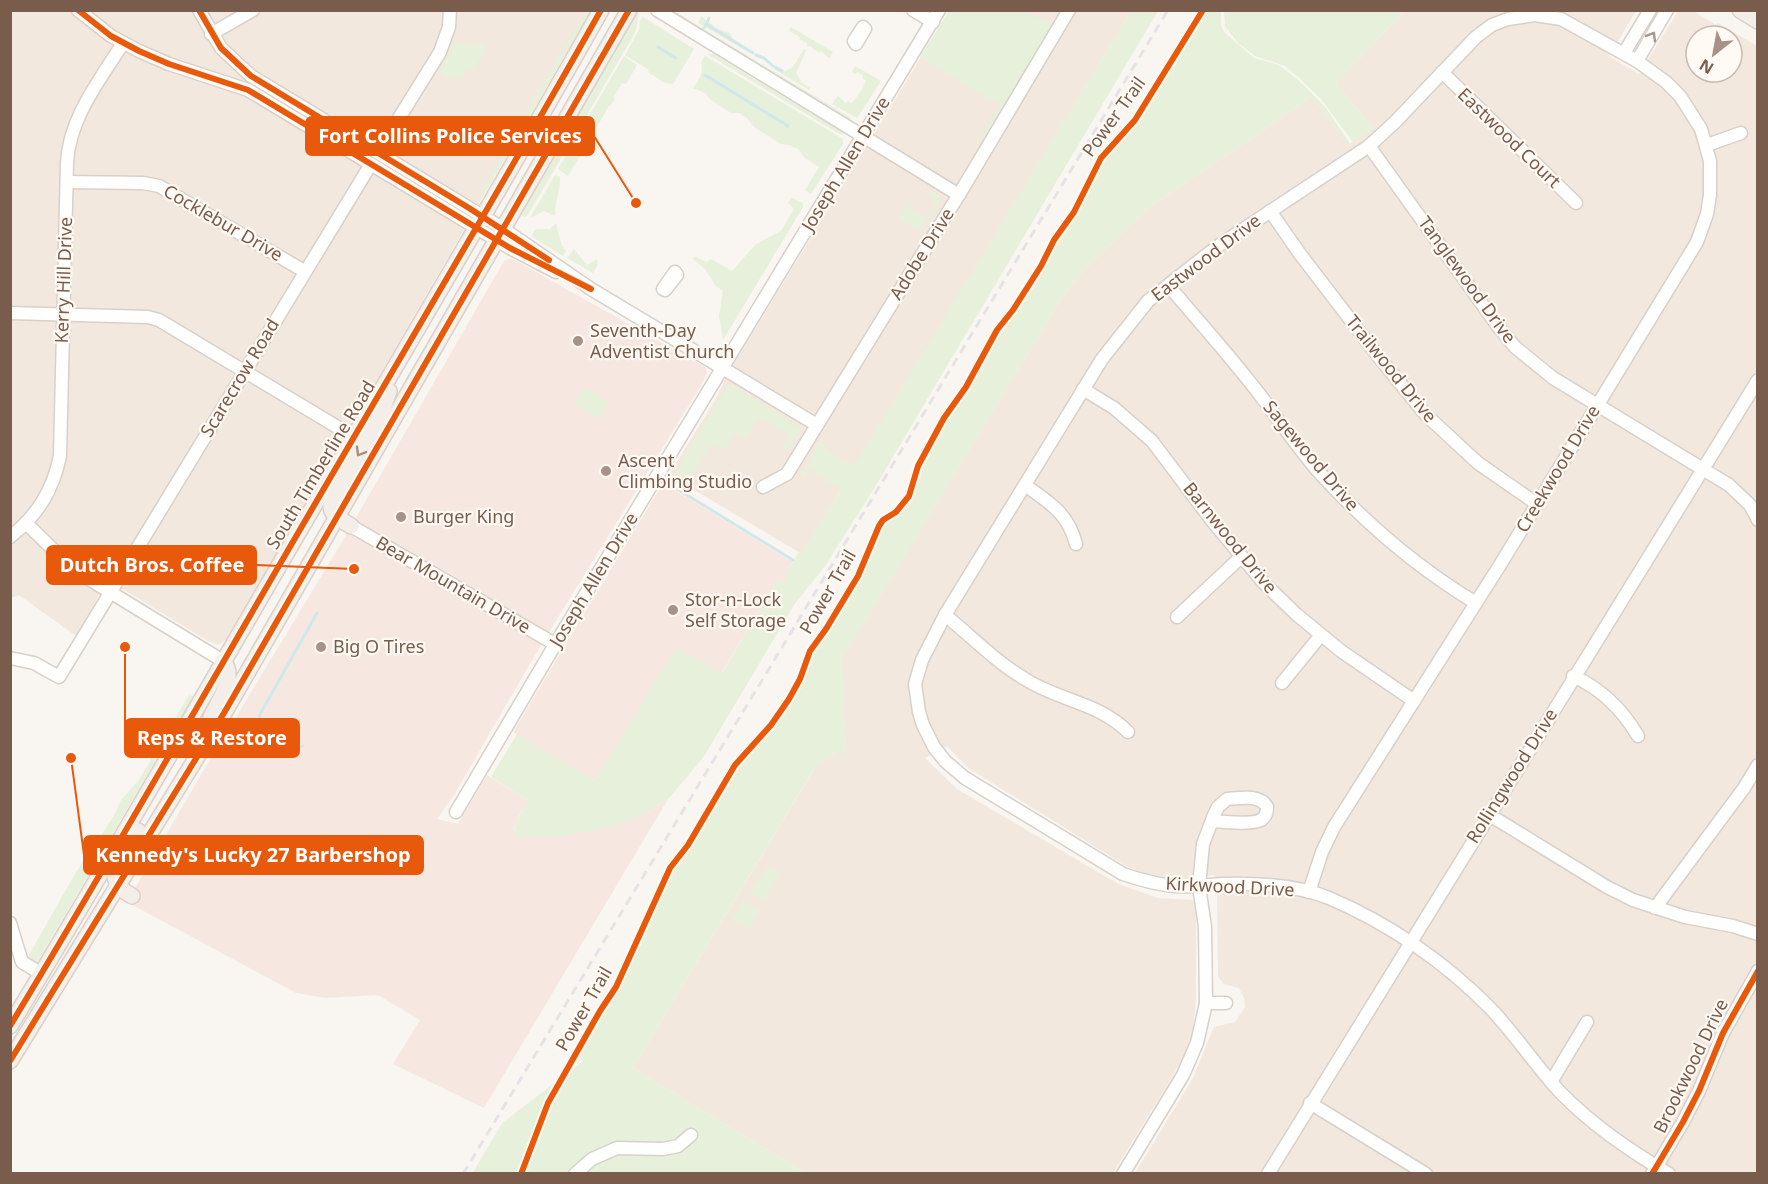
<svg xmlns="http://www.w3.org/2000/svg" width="1768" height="1184" viewBox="0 0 1768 1184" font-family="'Noto Sans',sans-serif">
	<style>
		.residential { fill: #f2e8de; fill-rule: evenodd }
		.commercial { fill: #f6e8e1 }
		.green { fill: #e7f0db }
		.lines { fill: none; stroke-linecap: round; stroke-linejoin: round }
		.stream { stroke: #d0e8ea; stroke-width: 3 }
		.minor-casing { stroke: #d7d1cb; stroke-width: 15 }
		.major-casing { stroke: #dad1cc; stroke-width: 18 }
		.minor { stroke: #fefefd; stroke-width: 12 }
		.major { stroke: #f3eee8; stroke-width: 15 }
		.rail { stroke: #e6e3e7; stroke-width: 3; stroke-dasharray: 9 6; stroke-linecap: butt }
		.cycleway-casing { stroke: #fffaf3; stroke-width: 10 }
		.cycleway { stroke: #e8590c; stroke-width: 6 }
		.oneway { stroke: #a8958b }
		.oneway2 { stroke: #a48f83 }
		.poi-dot { fill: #a69286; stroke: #fffaf3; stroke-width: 2 }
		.labels { text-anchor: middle; stroke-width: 4.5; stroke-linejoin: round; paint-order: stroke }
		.street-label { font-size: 18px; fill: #7a5c4d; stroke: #fffaf3 }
		.poi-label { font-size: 18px; fill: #7a5c4d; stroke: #fffaf3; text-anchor: start }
		.leader { fill: none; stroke: #e8590c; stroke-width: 2 }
		.callout-dot { fill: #e8590c; stroke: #fffaf3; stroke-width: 2 }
		.callout { fill: #e8590c; stroke: #e8590c; stroke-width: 2 }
		.callout-label { font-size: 20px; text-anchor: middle; font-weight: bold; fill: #fff }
	</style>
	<rect width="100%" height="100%" fill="#f9f5f0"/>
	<!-- residential -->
	<g class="residential">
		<path d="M11 11H590L228 638 219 645 208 641 103 577 97 599 76 636 19 595 11 598Z"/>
		<path d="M949 11H1131L802 554 669 475 717 397 726 377Z"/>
		<path d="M1405 11H1636L1609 56 1639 74 1678 11H1693L1716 25 1718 23 1757 46V1173H1135L1193 1078 1214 1027 1235 1022 1245 1007 1244 998 1239 988 1224 984 1218 977 1217 879 1213 875 1187 879 1153 876 1128 867 968 768 947 746 925 758 957 789 1118 884 1158 898 1192 900 1196 904V999L1193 1030 1185 1054 1171 1079 1113 1173H806L633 1068 815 768 837 752H846L841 660 1064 295 1082 272 1145 211 1312 97 1348 145 1373 128 1336 83ZM1696 36H1732V72H1696Z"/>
	</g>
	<!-- commercial -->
	<g class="commercial">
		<path d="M511 258 705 367 707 372 703 382 538 650 454 795 437 819 458 824 487 775 529 801 519 815 514 828V835L649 812 668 799 484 1108 393 1064 420 1020 378 995 325 998 296 993 127 902 202 773 342 542 504 261Z"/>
		<path d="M663 483 793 562 786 574 787 580 782 582 778 579 721 674 676 648 595 781 513 732Z"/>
	</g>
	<!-- green -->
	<g class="green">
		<path d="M585 11H590L485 193H482L481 191Z"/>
		<path d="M669 11H674L851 118V121Z"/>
		<path d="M949 11H1026L1052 26 983 139 981 137 1000 105 920 57Z"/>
		<path d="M1131 11H1158L872 492 825 566 794 605 703 758 668 799 649 812 617 825 558 837 519 838 514 835C514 821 521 812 529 801L491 777 517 734 595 781 676 647 722 673 778 579 782 582 787 580 786 574 799 552 802 553 841 490 809 469 803 478 800 475 820 442 827 446 828 451 854 466Z"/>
		<path d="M1206 11H1221V26L1224 32 1254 58 1279 65 1296 78 1326 108 1350 144 1348 145 1312 97 1145 211 1082 272 1064 295 842 659 846 753 837 752 814 769 633 1068 806 1173 472 1174 502 1123 582 1062 579 1053 593 1029H597L598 1018 622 979 672 869 698 833 737 766 784 712 802 680 812 652 861 577 881 526 906 504 910 496 917 472 946 419 968 388 996 336 1019 304 1058 238 1078 209 1103 158 1133 127Z"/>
		<path d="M1224 11H1405L1336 83 1373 128 1353 142 1321 99 1298 77 1285 66 1255 56 1238 43 1225 26Z"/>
		<path d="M639 12 636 30 631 40 527 216 524 217 519 213 634 14Z"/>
		<path d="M702 16C710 24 718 30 730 33L734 42 753 55 698 23Z"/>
		<path d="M643 17 694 49 673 84 665 83 648 72 649 70 625 55 639 30 640 21Z"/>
		<path d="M791 27 833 52 829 58 821 51 819 53 810 46 807 47V43L799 39 800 37 789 31Z"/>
		<path d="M456 42 471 45 487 43 482 56 474 69 465 71 463 77C454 79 445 79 439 71Z"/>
		<path d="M804 49H806V51L796 73 801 82 810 88 809 90 774 69 775 67 785 71 793 67Z"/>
		<path d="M707 54H714L844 133 841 135Z"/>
		<path d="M624 56 637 65 626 84 622 83 613 98 615 99 610 106H609L568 176 558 169Z"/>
		<path d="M705 56 843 139V144L811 194 805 190 819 167 805 158 798 149 789 145 781 144 754 127 747 118 739 113H731L711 100 705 93 693 88C699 80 704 72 701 62Z"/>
		<path d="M855 66 881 81 857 118 832 104 838 96 846 103 848 101 852 103 864 87 863 86 866 81 862 78 863 75 857 72 855 74 852 72Z"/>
		<path d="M555 175 560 177C561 189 554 203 555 216L544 211 530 218Z"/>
		<path d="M930 190 941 196V199L927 221H925L920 229 915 228 900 219V216L910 200 913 202 909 208 927 219 936 205 933 203 934 197 928 194Z"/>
		<path d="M792 198 803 203V207L723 340 719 316 723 291 716 286 705 269 692 258 696 257 706 262 711 259 732 271 756 244 781 231 794 209 788 203Z"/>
		<path d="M556 223 562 246 566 251 563 256 531 236 536 229H550Z"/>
		<path d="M574 249 587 265 597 259 598 264 593 273 567 258Z"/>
		<path d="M727 385H732L800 428V431L788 452 783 449 789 435 759 417 746 439 734 432 726 445 728 446 726 450 711 444 688 481 675 473Z"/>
		<path d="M584 387 609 402 599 419 574 404Z"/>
		<path d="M189 695 193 697 36 964 26 960 75 874 114 816 121 800 139 780Z"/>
		<path d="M767 866 780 873 764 901 751 893Z"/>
		<path d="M743 901 760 911 749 929 732 919Z"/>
	</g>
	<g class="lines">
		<!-- stream -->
		<g class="stream">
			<path d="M706 24 753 53"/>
			<path d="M705 27 709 18"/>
			<path d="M702 30 703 29"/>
			<path d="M658 47 676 58"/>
			<path d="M756 55 764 58 773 66"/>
			<path d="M775 67 782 71"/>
			<path d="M705 75 788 126"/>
			<path d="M672 486 793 560"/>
			<path d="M303 746C291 748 264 728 259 716L317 613"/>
		</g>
		<!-- minor casing -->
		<g class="minor-casing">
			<g id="minor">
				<path d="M78 10 111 36 139 51 169 64 248 90 510 248 556 272"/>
				<path d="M199 10 221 48 251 76 502 228 591 289 817 425"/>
				<path d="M657 10 959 195"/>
				<path d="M913 10 933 22"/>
				<path d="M863 27 865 29 856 44 854 41Z"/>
				<path d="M211 34 253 10"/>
				<path d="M1624 53 1650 10"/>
				<path d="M1637 61 1667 10"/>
				<path d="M1442 72 1576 203"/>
				<path d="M1707 145 1741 133"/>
				<path d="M1369 146 1497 325 1515 347 1553 378 1729 485 1750 505 1758 520"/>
				<path d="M378 152 440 52 449 27 450 10"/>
				<path d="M67 182 143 183 159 186 304 271"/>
				<path d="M1270 211 1300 254 1382 361 1426 415 1478 463 1537 504"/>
				<path d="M675 272 677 275 665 290 663 289Z"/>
				<path d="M1169 286C1199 322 1231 357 1260 395 1279 420 1297 447 1318 471 1365 523 1416 567 1476 603"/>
				<path d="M10 313 148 317 159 320 354 437"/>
				<path d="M1083 389 1114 408 1152 441 1213 522 1263 582 1296 614 1341 651 1414 701"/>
				<path d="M1025 485C1050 503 1068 513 1076 544"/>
				<path d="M763 487 787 474 966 183 1069 10"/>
				<path d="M26 523 74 570 223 661"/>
				<path d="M351 526 555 644"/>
				<path d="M10 537C38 515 53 490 60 456L67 163C69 118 100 80 123 43"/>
				<path d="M945 615C971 636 996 662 1025 679 1057 700 1100 703 1128 732"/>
				<path d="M1177 617 1241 557"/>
				<path d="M10 658 34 663 59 677 371 164"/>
				<path d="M1573 676C1602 689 1622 709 1638 736"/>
				<path d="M1282 683 1321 635"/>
				<path d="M456 812 562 633 939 10"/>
				<path d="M1488 814 1607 887 1633 900 1685 917 1733 926 1758 934"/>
				<path d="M1309 892 1322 852 1334 827 1500 565 1697 242 1707 214 1710 195V161L1701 129 1680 96 1666 82 1637 61 1561 19 1535 15 1508 19 1492 25 1476 37 1395 122 1369 146 1218 246 1148 301 1102 359 945 615 922 660 915 684 919 712 923 725 934 747 945 761 965 778 1123 874C1141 880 1158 885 1176 886 1191 887 1206 885 1222 884 1256 883 1297 885 1329 898 1388 923 1445 962 1490 1008 1515 1034 1535 1065 1560 1092 1592 1125 1629 1150 1669 1174"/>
				<path d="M1655 908 1744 788 1758 765"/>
				<path d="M10 923 22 962 42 974"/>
				<path d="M1206 1003H1226"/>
				<path d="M1551 1082 1587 1022"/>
				<path d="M1310 1103 1426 1174"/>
				<path d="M575 1174 592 1159 617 1148 663 1149 678 1146 691 1135"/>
				<path d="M1123 1174 1183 1075 1197 1043 1206 1003 1205 927 1199 886 1203 844 1214 815 1218 807 1227 799C1240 798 1260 794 1267 807 1267 812 1266 817 1261 820 1251 825 1224 822 1212 821"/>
				<path d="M1268 1174 1758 380"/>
				<path d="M1652 1174 1683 1122 1699 1091 1723 1033 1758 971"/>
			</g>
		</g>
		<!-- major casing -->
		<g class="major-casing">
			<g id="major">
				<path d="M1740 10 1758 21"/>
				<path d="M351 526C339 518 327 515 332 498L380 417 389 391"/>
				<path d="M211 717C218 702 237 677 223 661"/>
				<path d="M132 896 118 887 115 877 138 831"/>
				<path d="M10 1026C105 869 195 710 287 552 392 371 499 192 601 10"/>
				<path d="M10 1061 224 713 629 10"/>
			</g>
		</g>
		<!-- minor -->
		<use href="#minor" class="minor"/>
		<!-- major -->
		<use href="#major" class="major"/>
		<!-- rail -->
		<path class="rail" d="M463 1174 1168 10"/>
		<!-- cycleway casing -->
		<g class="cycleway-casing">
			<g id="cycleway">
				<path d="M78 10 111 36 139 51 169 64 248 90 510 248 591 289"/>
				<path d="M199 10 221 48 251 76 469 208 549 260"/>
				<path d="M10 1026C105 869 195 710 287 552 392 371 499 192 601 10"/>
				<path d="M10 1061 224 713 629 10"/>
				<path d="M521 1174 548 1103 600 1011 616 987 670 868 688 845 735 765 771 725 789 699 800 679 810 651 826 629 858 576 879 526 883 520 896 512 909 496 918 466 944 418 966 387 997 330 1013 310 1041 266 1054 240 1074 212 1101 158 1135 120 1203 10"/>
				<path d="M1652 1174 1683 1122 1699 1091 1723 1033 1758 971"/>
			</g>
		</g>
		<!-- cycleway -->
		<use href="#cycleway" class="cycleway"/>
	</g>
	<!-- one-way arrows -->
	<defs><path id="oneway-chevron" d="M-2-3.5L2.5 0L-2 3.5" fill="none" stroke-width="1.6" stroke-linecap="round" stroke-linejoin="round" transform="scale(1.5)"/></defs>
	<use class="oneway" href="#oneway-chevron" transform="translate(1652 36) rotate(-59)"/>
	<use class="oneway2" href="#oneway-chevron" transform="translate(360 452) rotate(120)"/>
	<!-- markers -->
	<g class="poi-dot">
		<circle cx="578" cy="341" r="6"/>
		<circle cx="606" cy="471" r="6"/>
		<circle cx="401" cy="517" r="6"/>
		<circle cx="673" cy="610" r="6"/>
		<circle cx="321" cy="647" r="6"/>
	</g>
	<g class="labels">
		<!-- street labels -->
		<g class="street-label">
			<text transform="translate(1114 117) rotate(-54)" y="6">Power Trail</text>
			<text transform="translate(1509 138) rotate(44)" y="6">Eastwood Court</text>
			<text transform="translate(846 164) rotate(-59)" y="6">Joseph Allen Drive</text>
			<text transform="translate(223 223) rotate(30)" y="6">Cocklebur Drive</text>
			<text transform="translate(922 254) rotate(-58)" y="6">Adobe Drive</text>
			<text transform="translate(1206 258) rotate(-37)" y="6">Eastwood Drive</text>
			<text transform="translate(64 280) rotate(-88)" y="6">Kerry Hill Drive</text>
			<text transform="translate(1467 280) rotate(54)" y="6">Tanglewood Drive</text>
			<text transform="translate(1391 369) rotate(51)" y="6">Trailwood Drive</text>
			<text transform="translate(240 378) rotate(-59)" y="6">Scarecrow Road</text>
			<text transform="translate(1311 456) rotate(50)" y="6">Sagewood Drive</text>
			<text transform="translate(321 465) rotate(-59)" y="6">South Timberline Road</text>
			<text transform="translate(1558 469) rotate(-59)" y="6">Creekwood Drive</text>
			<text transform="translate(1230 538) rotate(51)" y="6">Barnwood Drive</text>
			<text transform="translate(594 580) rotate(-59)" y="6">Joseph Allen Drive</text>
			<text transform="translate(453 585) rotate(30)" y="6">Bear Mountain Drive</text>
			<text transform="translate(828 592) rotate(-60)" y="6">Power Trail</text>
			<text transform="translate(1512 776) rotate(-58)" y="6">Rollingwood Drive</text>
			<text transform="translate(1230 887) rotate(3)" y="6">Kirkwood Drive</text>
			<text transform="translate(584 1009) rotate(-60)" y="6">Power Trail</text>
			<text transform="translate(1691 1066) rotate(-64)" y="6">Brookwood Drive</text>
		</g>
		<!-- poi labels -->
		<g class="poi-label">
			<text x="590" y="337">Seventh-Day<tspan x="590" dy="21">Adventist Church</tspan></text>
			<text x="618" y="467">Ascent<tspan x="618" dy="21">Climbing Studio</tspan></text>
			<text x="413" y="523">Burger King</text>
			<text x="685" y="606">Stor-n-Lock<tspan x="685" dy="21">Self Storage</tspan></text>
			<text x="333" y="653">Big O Tires</text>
		</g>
	</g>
	<!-- callouts -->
	<path class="leader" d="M636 203L594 136M354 569L256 565M125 647L125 738M71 758L84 855"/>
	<g class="callout-dot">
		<circle cx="636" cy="203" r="6"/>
		<circle cx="354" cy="569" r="6"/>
		<circle cx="125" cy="647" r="6"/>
		<circle cx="71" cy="758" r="6"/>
	</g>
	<g class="callout">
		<rect x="306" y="117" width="288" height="38" rx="6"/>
		<rect x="47" y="546" width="209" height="38" rx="6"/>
		<rect x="125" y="719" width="174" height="38" rx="6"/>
		<rect x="84" y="836" width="339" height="38" rx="6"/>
	</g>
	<g class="callout-label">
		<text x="450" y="143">Fort Collins Police Services</text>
		<text x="152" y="572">Dutch Bros. Coffee</text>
		<text x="212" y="745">Reps &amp; Restore</text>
		<text x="253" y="862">Kennedy's Lucky 27 Barbershop</text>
	</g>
	<!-- border -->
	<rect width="1768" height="1184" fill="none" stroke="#7a5c4d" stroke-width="24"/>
	<!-- north arrow -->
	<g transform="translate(1714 54) rotate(211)"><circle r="28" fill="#fffaf3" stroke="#cabbb1" stroke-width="1.5"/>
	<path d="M0-4.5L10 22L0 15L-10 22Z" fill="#a69286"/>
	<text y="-9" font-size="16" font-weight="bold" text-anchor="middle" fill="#7a5c4d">N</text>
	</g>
</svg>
